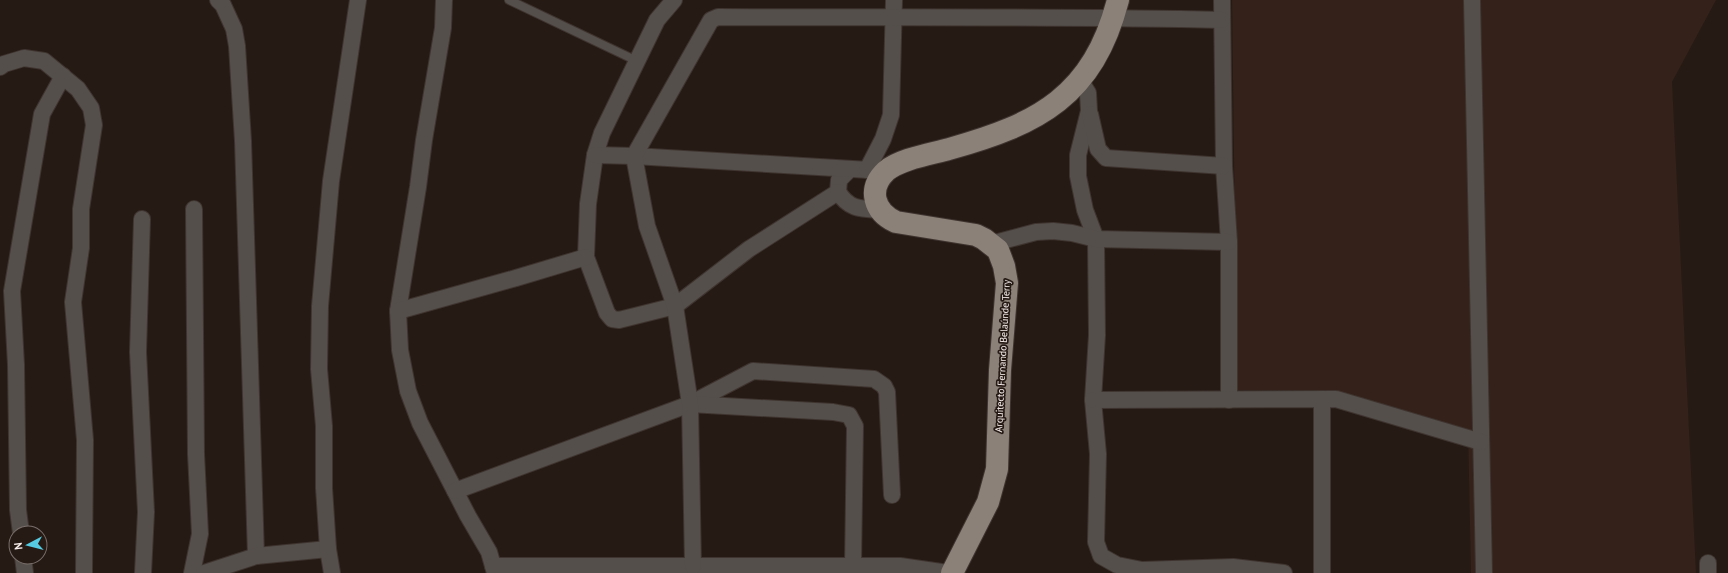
<svg xmlns="http://www.w3.org/2000/svg" width="1728" height="573" viewBox="0 0 1728 573" font-family="'PT Sans',sans-serif">
	<style>
		.built { fill: #33211a }
		.lines { fill: none; stroke-linecap: round; stroke-linejoin: round }
		.service-casing { stroke: #3f342f; stroke-width: 10 }
		.minor-casing { stroke: #3f342f; stroke-width: 18 }
		.primary-casing { stroke: #3f342f; stroke-width: 24 }
		.service { stroke: #544f4b; stroke-width: 8 }
		.minor { stroke: #544f4b; stroke-width: 16 }
		.primary { stroke: #8b8178; stroke-width: 22 }
		.labels { text-anchor: middle; stroke-width: 3.5; stroke-linejoin: round; paint-order: stroke }
		.street-label { font-size: 10px; fill: #f8efec; stroke: #261a15 }
	</style>
	<rect width="100%" height="100%" fill="#261a15"/>
	<!-- built -->
	<path class="built" d="M1232 0H1716L1672 82 1696 573H1471L1468 429 1327 391 1237 390Z"/>
	<g class="lines">
		<!-- service casing -->
		<g class="service-casing">
			<path id="service" d="M509 0 637 61"/>
		</g>
		<!-- minor casing -->
		<g class="minor-casing">
			<g id="minor">
				<path d="M218 0 223 5 234 29 237 46 243 141 256 556"/>
				<path d="M444 0 443 28 424 140 418 187 398 311 400 350 408 391 420 423 468 516 489 552 495 573"/>
				<path d="M674 0 657 20 602 133 595 155 588 204 586 257 607 313 612 319 619 320 675 306 749 249 838 192 839 180 850 169"/>
				<path d="M1222 0 1224 166 1229 242V400"/>
				<path d="M1472 0 1484 573"/>
				<path d="M0 67 4 64 24 58 44 61 78 89 91 108 94 125 81 209V248L73 302 85 440 84 573"/>
				<path d="M1080 80 1088 93 1089 111 1078 155V176L1085 210 1096 239 1097 335 1093 400 1098 454 1096 542 1101 556 1117 565 1142 570 1233 567 1284 573"/>
				<path d="M1090 114 1098 149 1106 158 1224 166"/>
				<path d="M595 155 634 156 886 171"/>
				<path d="M867 170 883 139 891 115 894 0"/>
				<path d="M838 192C849 209 860 209 879 210"/>
				<path d="M142 219 138 352 146 512 143 573"/>
				<path d="M991 244 1036 232 1053 231 1072 233 1096 239 1229 242"/>
				<path d="M398 311 516 278 586 257"/>
				<path d="M1093 400 1336 399 1481 442"/>
				<path d="M690 404 753 371 874 379 884 386 887 392 892 495"/>
				<path d="M455 491 690 404 833 412 849 415 855 426 853 567 857 573"/>
				<path d="M21 533 18 510 16 365 12 291 42 114 63 76"/>
				<path d="M23 557 25 573"/>
				<path d="M1708 563V573"/>
				<path d="M493 566H900L948 573"/>
				<path d="M693 566 690 404 675 306 647 226 634 156 711 20 718 17C886 18 1054 16 1222 20"/>
				<path d="M192 573 200 534 196 454 194 209"/>
				<path d="M204 573 256 556 328 549"/>
				<path d="M332 573 328 549 324 488V426L319 369 320 306 331 181 358 0"/>
				<path d="M1322 573V399"/>
			</g>
		</g>
		<!-- primary casing -->
		<g class="primary-casing">
			<path id="primary" d="M952 573 988 502 997 469 1000 370 1007 283 1004 266 998 250 984 239 976 235 896 222C874 212 867 189 886 171 900 159 931 154 949 149 1039 124 1093 96 1118 0"/>
		</g>
		<!-- service -->
		<use href="#service" class="service"/>
		<!-- minor -->
		<use href="#minor" class="minor"/>
		<!-- primary -->
		<use href="#primary" class="primary"/>
	</g>
	<g class="labels">
		<!-- street labels -->
		<g class="street-label">
			<text transform="translate(1002 356) rotate(-87)" y="4">Arquitecto Fernando Belaúnde Terry</text>
		</g>
	</g>
	<!-- north arrow -->
	<g transform="translate(28 545) rotate(263)"><circle r="19" fill="#261a15" stroke="#7a6f6b"/>
	<path d="M0-3L7 15L0 10L-7 15Z" fill="#55cae0"/>
	<text y="-6" font-size="11" font-weight="bold" text-anchor="middle" fill="#f8efec">N</text>
	</g>
</svg>
